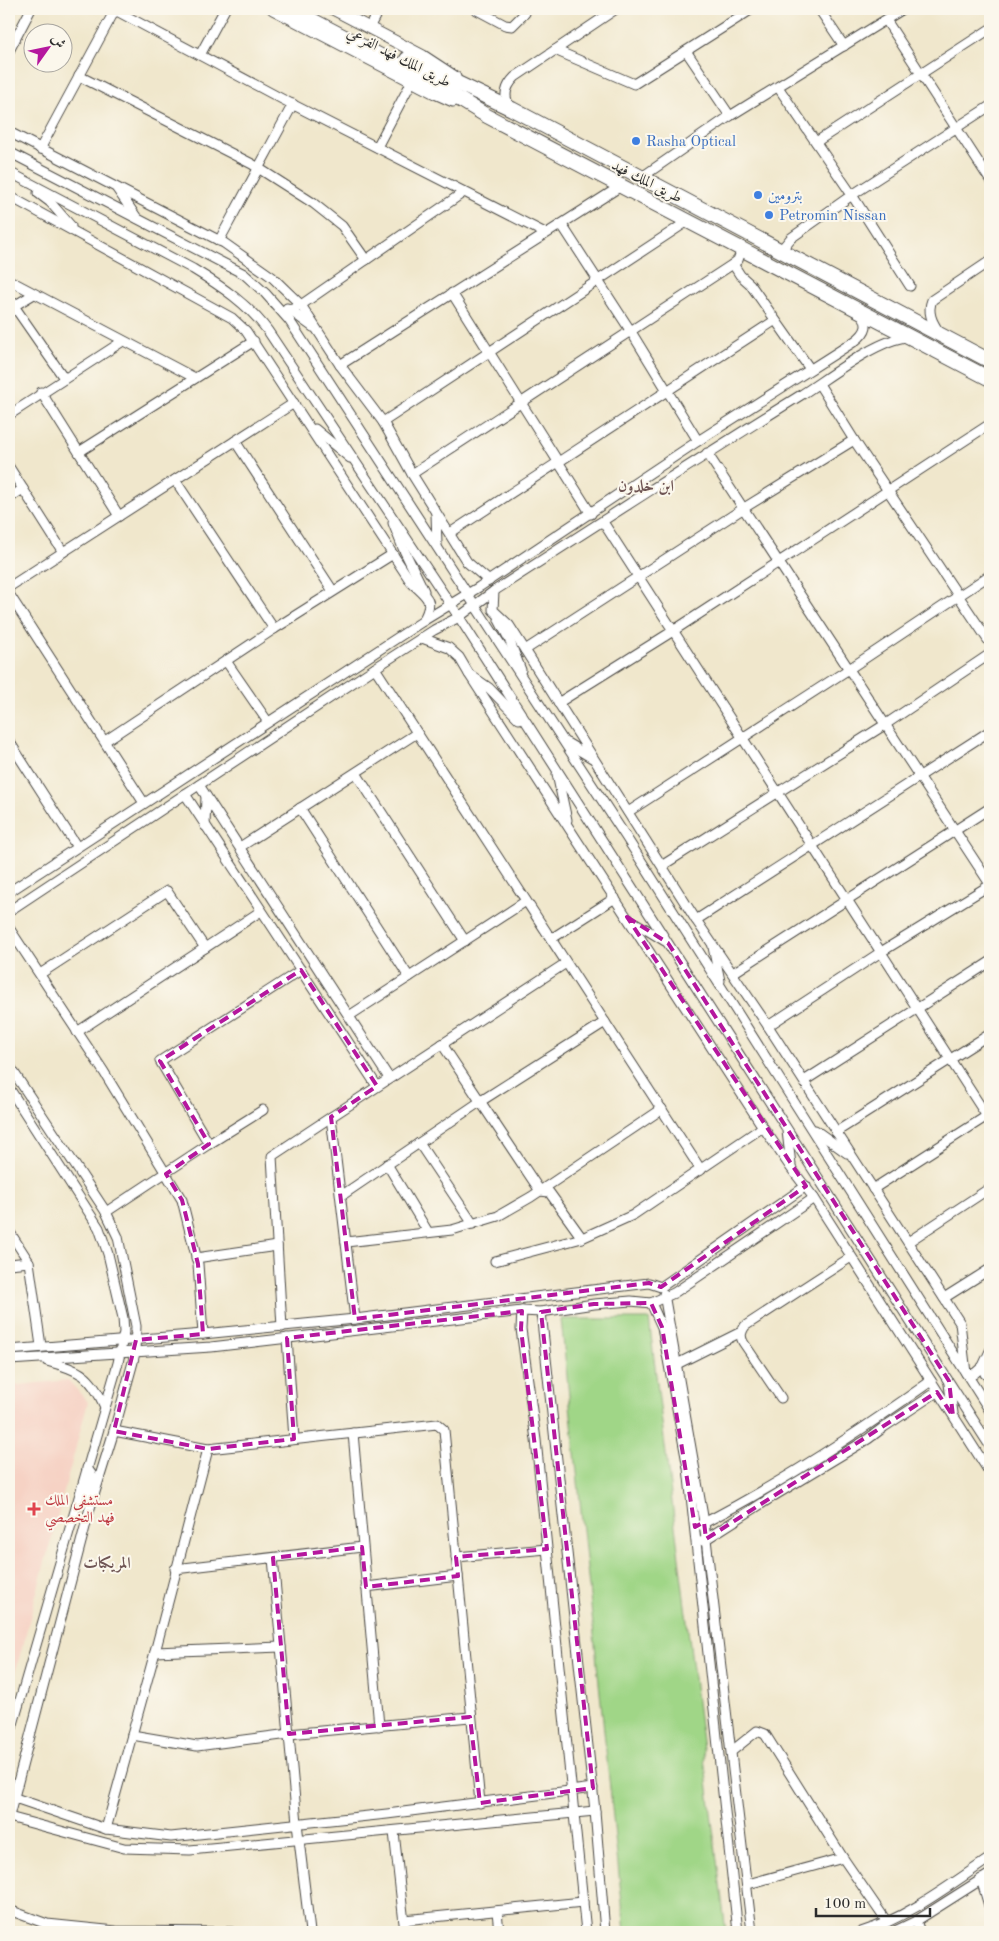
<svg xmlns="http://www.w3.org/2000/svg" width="999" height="1941" viewBox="0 0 999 1941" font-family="'Old Standard TT',Amiri,serif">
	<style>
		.built { fill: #f6d2c4 }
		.green { fill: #a0d687; stroke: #668059 }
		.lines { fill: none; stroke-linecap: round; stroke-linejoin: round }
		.minor-casing { stroke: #494743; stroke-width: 11 }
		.major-casing { stroke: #494743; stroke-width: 13 }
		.highway-casing { stroke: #494743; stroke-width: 16 }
		.minor { stroke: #fff; stroke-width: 9 }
		.major { stroke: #fff; stroke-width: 11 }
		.highway { stroke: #fff; stroke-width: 14 }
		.marked { fill: none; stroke: #b5179e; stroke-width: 4; stroke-dasharray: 10 6; stroke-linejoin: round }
		.shop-dot { fill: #3f7fe0; stroke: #fbf7ec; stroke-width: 2 }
		.health-dot { fill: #e0444e; stroke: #fbf7ec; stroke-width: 2 }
		.labels { text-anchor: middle; stroke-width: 4; stroke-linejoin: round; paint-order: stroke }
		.street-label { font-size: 15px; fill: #2b2b2b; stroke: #fbf7ec }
		.shop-label { font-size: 15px; fill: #366cbe; stroke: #fbf7ec; text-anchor: start }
		.health-label { font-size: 15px; fill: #be3a42; stroke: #fbf7ec; text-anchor: start }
		.neighbourhood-label { font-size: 16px; font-weight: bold; fill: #6f5554; stroke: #fbf7ec }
	</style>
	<rect width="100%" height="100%" fill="#fbf7ec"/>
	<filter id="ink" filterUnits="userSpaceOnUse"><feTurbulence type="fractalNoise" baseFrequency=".02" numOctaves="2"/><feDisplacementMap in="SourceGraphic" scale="10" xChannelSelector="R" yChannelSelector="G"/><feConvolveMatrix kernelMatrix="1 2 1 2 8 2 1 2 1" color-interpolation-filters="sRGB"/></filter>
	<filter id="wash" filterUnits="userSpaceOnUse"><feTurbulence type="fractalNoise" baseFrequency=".0096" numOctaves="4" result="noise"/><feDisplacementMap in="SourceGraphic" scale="20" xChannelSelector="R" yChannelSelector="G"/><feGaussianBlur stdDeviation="1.12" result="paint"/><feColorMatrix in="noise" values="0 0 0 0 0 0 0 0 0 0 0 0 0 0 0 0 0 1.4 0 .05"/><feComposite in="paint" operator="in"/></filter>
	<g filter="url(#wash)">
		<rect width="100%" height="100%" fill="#f0e7cc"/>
		<!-- built -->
		<path class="built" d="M68 1380 88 1402 9 1696V1386Z"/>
		<!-- green -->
		<path class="green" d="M561 1319H649L726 1932H625Z"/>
	</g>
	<g filter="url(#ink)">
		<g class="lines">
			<!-- minor casing -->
			<g class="minor-casing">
				<g id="minor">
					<path d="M113 9 282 99 545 233"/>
					<path d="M475 9 505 25 512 26 525 13 524 9"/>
					<path d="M819 9 844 46"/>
					<path d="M886 20 990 180"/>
					<path d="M369 28 379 9"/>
					<path d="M555 50 634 84 752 9"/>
					<path d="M9 51 31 9"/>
					<path d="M686 51 730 116"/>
					<path d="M200 55 225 9"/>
					<path d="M79 76 252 164 313 203 342 226 366 260"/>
					<path d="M778 87 852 195 910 286"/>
					<path d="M511 108C502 97 506 86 515 77L616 9"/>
					<path d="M9 132 224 243 272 277 301 305 340 365 383 422 412 474 467 562 489 581"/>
					<path d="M816 142 990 29"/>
					<path d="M377 147 412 81"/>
					<path d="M40 149 115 10"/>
					<path d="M9 152 244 274 265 293 289 320 626 837 990 1411"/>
					<path d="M9 172 193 269C221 286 248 304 268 331L459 617 990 1446"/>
					<path d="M642 177 730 116 903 9"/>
					<path d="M117 189 137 218"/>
					<path d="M38 193 50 202 71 226"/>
					<path d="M9 196 232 318 246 331 411 582C427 598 435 599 423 621"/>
					<path d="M562 225 630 330 698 441"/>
					<path d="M219 241 293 104"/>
					<path d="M781 250 791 238 852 195 990 106"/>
					<path d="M733 264 740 275 750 284 810 369"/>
					<path d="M9 280 195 378"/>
					<path d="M452 293 591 514"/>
					<path d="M14 306 64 378"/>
					<path d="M287 308 313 327"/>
					<path d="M9 309 34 294"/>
					<path d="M290 310 301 305 464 192"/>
					<path d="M939 332C932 322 927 312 932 300L990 261"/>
					<path d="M340 365 621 186"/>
					<path d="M819 384 854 440 990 643"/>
					<path d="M41 392 119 516"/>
					<path d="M9 415 123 341"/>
					<path d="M383 422 688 221"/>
					<path d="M315 429 350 458"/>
					<path d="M235 441 333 591"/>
					<path d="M79 452 254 341"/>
					<path d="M707 453 990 884"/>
					<path d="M9 467 63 552"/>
					<path d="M412 474 733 264 738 260 742 249"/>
					<path d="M175 480 274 629"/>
					<path d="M9 498 23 489"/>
					<path d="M436 513 437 545"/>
					<path d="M603 522 990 1121"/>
					<path d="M393 523 403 548 424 591"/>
					<path d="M450 533 774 321"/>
					<path d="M9 587 294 403"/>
					<path d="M494 591 493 610 509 625 525 650 696 920 768 1026 960 1323 966 1373 974 1374 983 1366 990 1351"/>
					<path d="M9 594 144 803"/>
					<path d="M499 620 509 639 521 670"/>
					<path d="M422 638 449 648 459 657 469 674 489 688 519 719"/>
					<path d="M525 650 744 508 854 440"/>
					<path d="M226 661 268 722"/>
					<path d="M375 668 701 1170"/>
					<path d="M469 674 763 1127 791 1168 814 1198 990 1473"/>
					<path d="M558 703 673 631 990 424"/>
					<path d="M9 741 77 847"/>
					<path d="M105 741 274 629 393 554"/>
					<path d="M567 743 592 758"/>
					<path d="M356 773 465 941"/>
					<path d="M557 774 567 820"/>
					<path d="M199 785 389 1078"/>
					<path d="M185 794 377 1086"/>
					<path d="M300 808 409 977"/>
					<path d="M628 812 849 669 990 575"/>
					<path d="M205 826 206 796"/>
					<path d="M240 847 417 733"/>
					<path d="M663 865 886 724 990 654"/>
					<path d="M9 892 423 621 479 587 698 441 855 341C867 332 870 324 860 312"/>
					<path d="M9 911 375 668 434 630 459 617 494 591C596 525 698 459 801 395 828 378 876 340 907 337"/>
					<path d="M629 919 665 941"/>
					<path d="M696 920 990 731"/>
					<path d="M9 928 104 1072 182 1200 198 1264 203 1334"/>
					<path d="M551 939 615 898"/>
					<path d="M713 947 720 981"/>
					<path d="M733 973 990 808"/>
					<path d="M40 974 167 891 205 948"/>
					<path d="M349 1016 526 901"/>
					<path d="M768 1026 881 952 990 885"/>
					<path d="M77 1032 261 911"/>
					<path d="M442 1044 540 1191 549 1192 582 1238"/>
					<path d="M9 1065 106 1212 118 1237 136 1326 135 1352 133 1362 114 1431 90 1508 9 1816"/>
					<path d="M804 1081 990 962"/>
					<path d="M9 1088 99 1228 108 1254 123 1318 124 1332 118 1363 9 1738"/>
					<path d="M815 1130 847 1153"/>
					<path d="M787 1131 791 1165"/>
					<path d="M836 1132 990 1034"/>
					<path d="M419 1143 473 1224"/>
					<path d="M209 1144 263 1110"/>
					<path d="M387 1164 428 1232"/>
					<path d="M873 1189 990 1114"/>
					<path d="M341 1196 481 1101 605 1022"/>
					<path d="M106 1212 209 1144 160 1061 301 970"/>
					<path d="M9 1231 29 1262 41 1346"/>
					<path d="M346 1242 452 1230 498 1216 531 1197 662 1109"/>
					<path d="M908 1242 990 1188"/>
					<path d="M196 1258 277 1246"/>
					<path d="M495 1261 582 1238 633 1215 763 1127"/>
					<path d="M9 1264 29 1262"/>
					<path d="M664 1294 704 1522 752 1932"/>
					<path d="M944 1298 990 1269"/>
					<path d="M651 1303 662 1327 688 1468 738 1932"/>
					<path d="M522 1311 521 1329 536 1440 586 1932"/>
					<path d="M541 1312 595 1811 605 1932"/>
					<path d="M355 1319 331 1117 566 963"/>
					<path d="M282 1327 272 1156 331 1117"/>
					<path d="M287 1338 294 1439"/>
					<path d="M9 1350 203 1334 355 1319 649 1283 661 1287 806 1186"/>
					<path d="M9 1360 211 1347 522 1311 541 1312 594 1304 631 1301 651 1303 674 1293 814 1198"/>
					<path d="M47 1361C81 1371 90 1374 105 1407"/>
					<path d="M677 1364 741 1332"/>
					<path d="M983 1366 985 1374 990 1377"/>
					<path d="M949 1384 953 1413"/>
					<path d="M781 1398 743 1342C740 1336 741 1332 745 1326L851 1257"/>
					<path d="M114 1431 208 1449 437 1424 444 1430 480 1803"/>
					<path d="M353 1433 379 1726"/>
					<path d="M87 1468 92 1475 88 1495 90 1505"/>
					<path d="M700 1525C780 1484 858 1433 931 1381"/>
					<path d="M703 1541 772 1497 868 1439 884 1427 937 1392"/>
					<path d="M456 1557 547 1549"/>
					<path d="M273 1558 297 1823 310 1932"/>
					<path d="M175 1569 362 1547"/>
					<path d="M366 1587 458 1576"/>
					<path d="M155 1652 281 1647"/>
					<path d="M132 1735 197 1746 289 1734 470 1717"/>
					<path d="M732 1751 757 1731 765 1734 843 1858 887 1922"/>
					<path d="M9 1796 106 1829 171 1837 387 1814 593 1788"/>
					<path d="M9 1817 124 1848 190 1850 595 1811"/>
					<path d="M106 1829 155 1652 208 1449"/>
					<path d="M394 1832 405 1932"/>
					<path d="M981 1879 990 1909"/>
					<path d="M748 1884 843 1858"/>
					<path d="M9 1910 47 1924 116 1931 232 1932"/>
					<path d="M497 1911 499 1932"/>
					<path d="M404 1920 583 1902"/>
					<path d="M916 1921 920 1932"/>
					<path d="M861 1932C907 1918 950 1885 990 1858"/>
					<path d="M893 1932 916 1921 990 1874"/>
				</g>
			</g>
			<!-- major casing -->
			<g class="major-casing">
				<g id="major">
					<path d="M273 9 435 93 453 101"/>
					<path d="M333 9 423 56 455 77"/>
				</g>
			</g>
			<!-- highway casing -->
			<g class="highway-casing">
				<g id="highway">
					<path d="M291 9 436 85 487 116 990 379"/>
					<path d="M407 59 512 109 990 361"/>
				</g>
			</g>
			<!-- minor -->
			<use href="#minor" class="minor"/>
			<!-- major -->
			<use href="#major" class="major"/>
			<!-- highway -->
			<use href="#highway" class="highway"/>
		</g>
	</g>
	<!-- marked area -->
	<path class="marked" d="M627 917 668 943 949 1381 953 1416 937 1392 706 1539 704 1522 695 1527 662 1327 651 1303 594 1304 541 1312 593 1788 480 1803 470 1717 289 1734 273 1558 362 1547 366 1587 458 1576 456 1557 547 1549 521 1329 522 1311 287 1338 294 1439 208 1449 114 1431 136 1340 203 1334 198 1264 182 1200 166 1174 209 1144 160 1061 301 970 377 1086 331 1117 355 1319 649 1283 661 1287 806 1186Z"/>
	<!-- markers -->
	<g class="shop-dot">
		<circle cx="636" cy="141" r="5"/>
		<circle cx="758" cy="195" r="5"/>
		<circle cx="769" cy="215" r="5"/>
	</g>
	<path class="health-dot" d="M31.5 1501.5h5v5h5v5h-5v5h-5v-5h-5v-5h5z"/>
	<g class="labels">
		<!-- street labels -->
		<g class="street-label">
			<text transform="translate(399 57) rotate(27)" y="5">طريق الملك فهد الفرعي</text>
			<text transform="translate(647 181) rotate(27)" y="5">طريق الملك فهد</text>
		</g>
		<!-- shop labels -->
		<g class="shop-label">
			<text x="646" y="146">Rasha Optical</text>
			<text x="768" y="200">بترومين</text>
			<text x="779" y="220">Petromin Nissan</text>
		</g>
		<!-- health labels -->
		<g class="health-label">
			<text x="45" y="1505">مستشفى الملك<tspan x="45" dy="17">فهد التخصصي</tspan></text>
		</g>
		<!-- neighbourhood labels -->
		<g class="neighbourhood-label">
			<text x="646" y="491">ابن خلدون</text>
			<text x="107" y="1568">المريكبات</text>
		</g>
	</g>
	<!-- margin -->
	<rect width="999" height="1941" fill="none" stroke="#fbf7ec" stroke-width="30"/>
	<!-- north arrow -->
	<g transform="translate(48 48) rotate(57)"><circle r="24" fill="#fbf7ec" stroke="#a8a59f"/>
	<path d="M0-4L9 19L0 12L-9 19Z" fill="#b5179e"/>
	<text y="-8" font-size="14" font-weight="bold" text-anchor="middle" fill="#2b2b2b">ش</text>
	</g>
	<!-- scale -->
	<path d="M816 1908v8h114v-8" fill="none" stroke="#2b2b2b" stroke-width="2.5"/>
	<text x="824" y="1908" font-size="15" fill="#2b2b2b" stroke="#fbf7ec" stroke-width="4" paint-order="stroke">100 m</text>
</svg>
